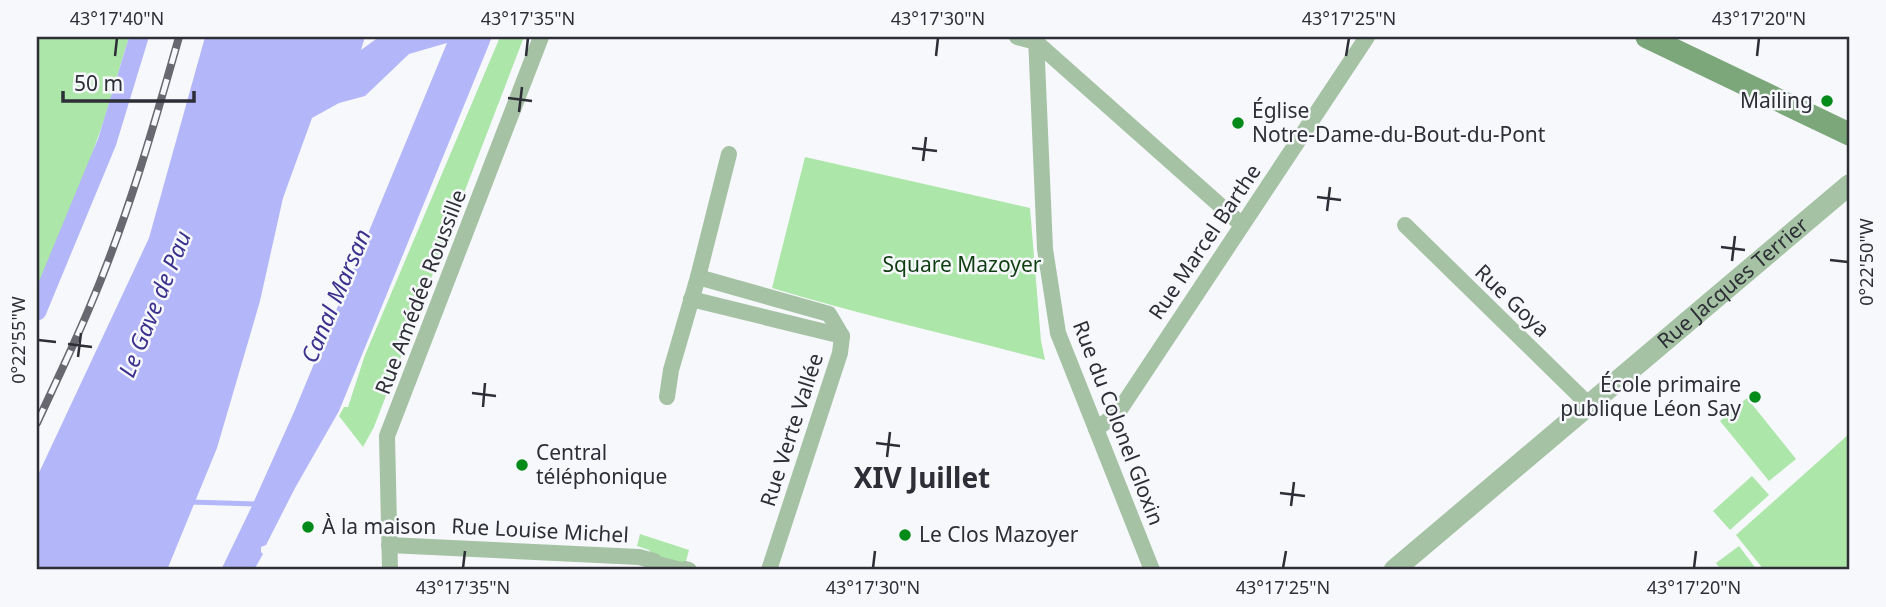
<svg xmlns="http://www.w3.org/2000/svg" width="1886" height="607" viewBox="0 0 1886 607" font-family="'Noto Sans',sans-serif">
	<style>
		.green { fill: #ace6a9 }
		.water { fill: #b3b6f8 }
		.lines { fill: none; stroke-linecap: round; stroke-linejoin: round }
		.stream { stroke: #b3b6f8; stroke-width: 5 }
		.canal { stroke: #b3b6f8; stroke-width: 19 }
		.pedestrian { stroke: #a5c2a4; stroke-width: 12 }
		.minor { stroke: #a5c2a4; stroke-width: 16 }
		.tertiary { stroke: #a5c2a4; stroke-width: 21 }
		.secondary { stroke: #7ca77a; stroke-width: 23 }
		.rail-casing { stroke: #686970; stroke-width: 8 }
		.rail { stroke: #f7f8fc; stroke-width: 5; stroke-dasharray: 16; stroke-linecap: butt }
		.ticks { fill: none; stroke: #2d2e36; stroke-width: 2.5 }
		.poi-dot { fill: #028b18; stroke: #f7f8fc; stroke-width: 2.5 }
		.labels { text-anchor: middle; stroke-width: 5; stroke-linejoin: round; paint-order: stroke }
		.poi-label { font-size: 21px; fill: #2d2e36; stroke: #f7f8fc; text-anchor: start }
		.street-label { font-size: 21px; fill: #2d2e36; stroke: #f7f8fc }
		.park-label { font-size: 21px; fill: #0f3e11; stroke: #f7f8fc }
		.water-label { font-size: 23px; font-style: italic; fill: #3c318e; stroke: #f7f8fc }
		.district-label { font-size: 28px; font-weight: bold; fill: #2d2e36; stroke: #f7f8fc }
		.neatline { fill: none; stroke: #2d2e36; stroke-width: 2.5 }
		.ticks-label { font-size: 18px; text-anchor: middle; fill: #2d2e36 }
	</style>
	<rect width="100%" height="100%" fill="#f7f8fc"/>
	<!-- green -->
	<g class="green">
		<path d="M37 37H129L103 123 83 179 37 290Z"/>
		<path d="M500 37H524L374 427 363 447 339 416 344 407H348L365 355Z"/>
		<path d="M805 157 1030 208 1041 341 1045 360C954 336 862 315 772 288Z"/>
		<path d="M1747 398 1796 459 1769 481 1720 421Z"/>
		<path d="M1849 434V570H1764L1736 535Z"/>
		<path d="M1752 476 1769 495 1730 530 1713 511Z"/>
		<path d="M640 534 689 550 685 565 654 557 649 550 637 546Z"/>
		<path d="M1739 546 1757 570H1721L1716 563Z"/>
	</g>
	<!-- water -->
	<path class="water" d="M205 37H365L361 50 379 37H492L339 411 295 488 266 545 261 547V552L263 554 254 570H221L251 508 294 412 447 43 409 54 365 96 339 103 312 118 283 198 260 301 217 448 167 570H37V477L149 238Z"/>
	<g class="lines">
		<!-- stream -->
		<path class="stream" d="M190 502 257 504"/>
		<!-- canal -->
		<path class="canal" d="M37 311 107 142 139 37"/>
		<!-- pedestrian -->
		<path class="pedestrian" d="M654 561 686 569"/>
		<!-- minor -->
		<g class="minor">
			<path d="M1017 37 1036 42 1241 224"/>
			<path d="M1036 37 1045 249 1058 333 1152 570"/>
			<path d="M1405 225 1590 406"/>
			<path d="M698 277 829 314 842 336 840 353 769 570"/>
			<path d="M691 299 842 336"/>
			<path d="M667 397 671 370 698 277 729 154"/>
			<path d="M1096 429 1117 414 1367 37"/>
			<path d="M389 545 639 557 654 561"/>
			<path d="M686 569 689 570"/>
			<path d="M390 570 387 436 541 37"/>
		</g>
		<!-- tertiary -->
		<path class="tertiary" id="s1" d="M1394 570 1849 185"/>
		<!-- secondary -->
		<path class="secondary" d="M1647 37 1849 134"/>
		<!-- rail casing -->
		<g class="rail-casing">
			<path id="rail" d="M37 423C54 386 72 349 88 311 126 223 153 129 179 37"/>
		</g>
		<!-- rail -->
		<use href="#rail" class="rail"/>
	</g>
	<!-- ticks -->
	<path class="ticks" d="M115 56 117 38M526 56 528 38M936 56 938 38M1346 56 1349 38M1757 56 1759 38M508 98 532 101M519 112 522 87M912 148 937 151M923 161 926 137M1317 197 1341 200M1327 211 1330 187M1721 247 1745 250M1830 260 1848 262M1732 261 1735 236M38 340 56 342M68 344 92 347M78 357 81 333M472 393 496 396M483 407 485 383M876 443 900 446M887 457 890 432M1280 493 1305 496M1291 506 1294 482M463 568 465 551M873 568 875 551M1283 568 1286 551M1694 568 1696 551"/>
	<!-- markers -->
	<g class="poi-dot">
		<circle cx="1827" cy="101" r="7"/>
		<circle cx="1238" cy="123" r="7"/>
		<circle cx="1755" cy="397" r="7"/>
		<circle cx="522" cy="465" r="7"/>
		<circle cx="308" cy="527" r="7"/>
		<circle cx="905" cy="535" r="7"/>
	</g>
	<g class="labels">
		<!-- poi labels -->
		<g class="poi-label">
			<text x="1813" y="108" text-anchor="end">Mailing</text>
			<text x="1252" y="118">Église<tspan x="1252" dy="24">Notre-Dame-du-Bout-du-Pont</tspan></text>
			<text x="1741" y="392" text-anchor="end">École primaire<tspan x="1741" dy="24">publique Léon Say</tspan></text>
			<text x="536" y="460">Central<tspan x="536" dy="24">téléphonique</tspan></text>
			<text x="322" y="534">À la maison</text>
			<text x="919" y="542">Le Clos Mazoyer</text>
		</g>
		<!-- street labels -->
		<g class="street-label">
			<text transform="translate(1205 242) rotate(-56)" y="7">Rue Marcel Barthe</text>
			<text dy="7" stroke="none"><textPath href="#s1" startOffset="444">Rue Jacques Terrier</textPath></text>
			<text transform="translate(421 292) rotate(-69)" y="7">Rue Amédée Roussille</text>
			<text transform="translate(1512 301) rotate(44)" y="7">Rue Goya</text>
			<text transform="translate(1118 423) rotate(69)" y="7">Rue du Colonel Gloxin</text>
			<text transform="translate(792 430) rotate(-72)" y="7">Rue Verte Vallée</text>
			<text transform="translate(540 531) rotate(3)" y="7">Rue Louise Michel</text>
		</g>
		<!-- park labels -->
		<g class="park-label">
			<text x="962" y="272">Square Mazoyer</text>
		</g>
		<!-- water labels -->
		<g class="water-label">
			<text transform="translate(336 296) rotate(-67)" y="8">Canal Marsan</text>
			<text transform="translate(155 304) rotate(-68)" y="8">Le Gave de Pau</text>
		</g>
		<!-- district labels -->
		<g class="district-label">
			<text x="922" y="488">XIV Juillet</text>
		</g>
	</g>
	<!-- border -->
	<rect width="1886" height="607" fill="none" stroke="#f7f8fc" stroke-width="77"/>
	<!-- scale -->
	<path d="M63 91v10h131v-10" fill="none" stroke="#2d2e36" stroke-width="3.5"/>
	<text x="74" y="91" font-size="21" fill="#2d2e36" stroke="#f7f8fc" stroke-width="5" paint-order="stroke">50 m</text>
	<rect x="38" y="38" width="1810" height="530" class="neatline"/>
	<g class="ticks-label">
		<text x="117" y="25">43°17'40"N</text>
		<text x="528" y="25">43°17'35"N</text>
		<text x="938" y="25">43°17'30"N</text>
		<text x="1349" y="25">43°17'25"N</text>
		<text x="1759" y="25">43°17'20"N</text>
		<text transform="translate(1867 262) rotate(-90)" y="6">0°22'50"W</text>
		<text transform="translate(19 340) rotate(-90)" y="6">0°22'55"W</text>
		<text x="463" y="594">43°17'35"N</text>
		<text x="873" y="594">43°17'30"N</text>
		<text x="1283" y="594">43°17'25"N</text>
		<text x="1694" y="594">43°17'20"N</text>
	</g>
</svg>
